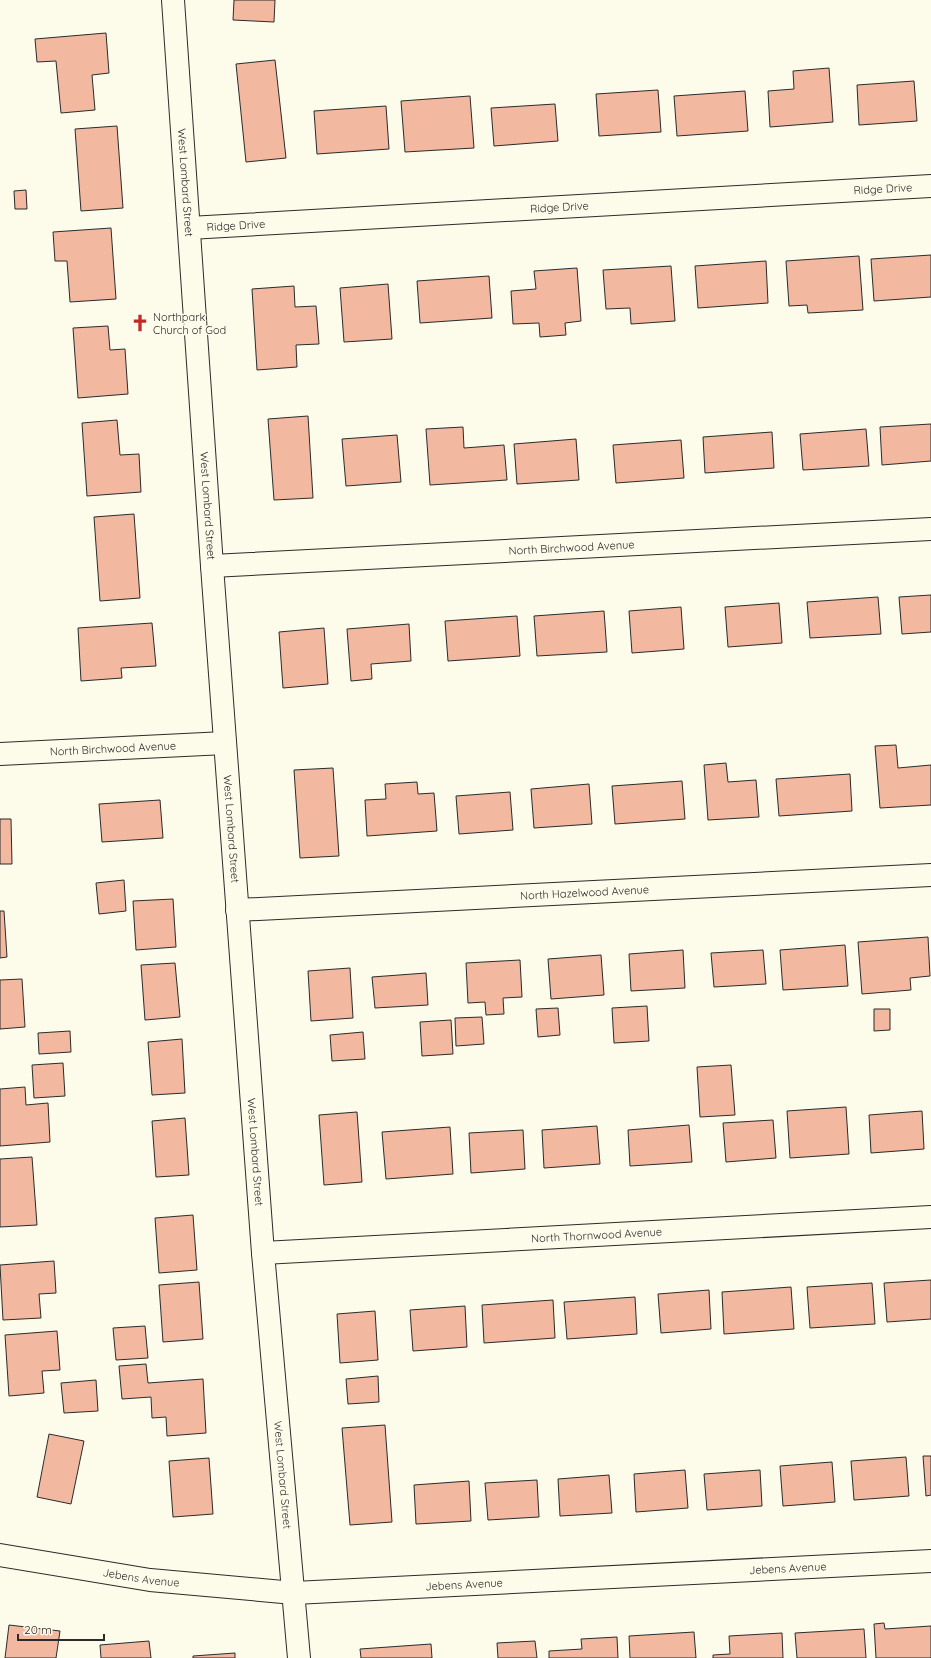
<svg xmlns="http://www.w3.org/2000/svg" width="931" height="1658" viewBox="0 0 931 1658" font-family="Quicksand,sans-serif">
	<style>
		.building { fill: #f2b8a0; stroke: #2b2b2b }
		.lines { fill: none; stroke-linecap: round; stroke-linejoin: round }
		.minor-casing { stroke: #2b2b2b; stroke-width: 24 }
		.minor { stroke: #fdfbea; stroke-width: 22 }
		.labels { text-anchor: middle; stroke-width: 3; stroke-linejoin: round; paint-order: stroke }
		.street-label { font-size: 11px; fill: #2b2b2b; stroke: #fdfbea }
		.poi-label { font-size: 11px; fill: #2b2b2b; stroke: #fdfbea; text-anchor: start }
	</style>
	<rect width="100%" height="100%" fill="#fdfbea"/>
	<!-- building -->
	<g class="building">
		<path d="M234 0H275L274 22 233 20Z"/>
		<path d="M106 33 109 73 92 75 95 110 61 113 56 61 37 62 35 39Z"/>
		<path d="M275 60 286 158 246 162 236 64Z"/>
		<path d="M829 68 833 122 770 127 768 91 794 89 793 71Z"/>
		<path d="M914 81 917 121 859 125 857 85Z"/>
		<path d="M658 90 661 132 599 136 596 94Z"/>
		<path d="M745 91 748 131 677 136 674 96Z"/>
		<path d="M470 96 474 148 405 152 401 101Z"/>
		<path d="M555 104 558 141 494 146 491 108Z"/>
		<path d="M386 106 389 149 317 154 314 111Z"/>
		<path d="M117 126 123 208 81 211 75 129Z"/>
		<path d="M26 190 27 209H15L14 191Z"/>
		<path d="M111 228 116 299 70 302 67 261H55L53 232Z"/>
		<path d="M931 255V297L874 301 871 259Z"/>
		<path d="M859 256 863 310 808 313 807 305 789 306 786 261Z"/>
		<path d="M766 261 768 303 698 308 695 266Z"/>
		<path d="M671 266 675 321 631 324 630 308 606 309 603 270Z"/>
		<path d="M577 268 581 321 565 323 566 335 540 337 539 323 513 324 511 291 536 289 534 271Z"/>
		<path d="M489 276 492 318 420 323 417 281Z"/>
		<path d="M388 284 392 339 344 342 340 288Z"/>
		<path d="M294 286 295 307 316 306 319 344 296 345 297 367 257 370 252 289Z"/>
		<path d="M108 326 110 350 125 349 128 394 78 398 73 328Z"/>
		<path d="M308 416 313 498 274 500 268 419Z"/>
		<path d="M117 420 120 455 139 454 141 492 87 496 82 423Z"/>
		<path d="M931 424V461L882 465 880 427Z"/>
		<path d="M463 427 464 448 504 445 507 480 430 485 426 429Z"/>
		<path d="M866 429 869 466 803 470 800 434Z"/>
		<path d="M772 432 774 468 705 473 703 437Z"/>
		<path d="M397 435 401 482 346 486 342 439Z"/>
		<path d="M576 439 579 480 517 484 514 444Z"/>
		<path d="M681 440 684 478 616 483 613 445Z"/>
		<path d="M134 514 140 598 100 601 94 517Z"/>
		<path d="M931 595V632L902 634 899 597Z"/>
		<path d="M878 597 881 634 810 638 807 602Z"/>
		<path d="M779 603 782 643 728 647 725 607Z"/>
		<path d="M681 607 684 649 632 653 629 611Z"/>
		<path d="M604 611 607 652 537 656 534 616Z"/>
		<path d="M517 616 520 656 448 661 445 621Z"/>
		<path d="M152 623 156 666 121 668 122 678 81 681 78 628Z"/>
		<path d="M409 624 411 661 371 664 372 679 351 681 347 629Z"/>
		<path d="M324 628 328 684 283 688 279 632Z"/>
		<path d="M896 745 898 768 931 765V805L880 808 875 746Z"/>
		<path d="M726 763 728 782 756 780 759 817 708 820 704 765Z"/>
		<path d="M333 768 339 856 300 858 294 770Z"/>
		<path d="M850 774 852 811 779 816 776 779Z"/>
		<path d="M682 781 685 819 615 824 612 786Z"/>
		<path d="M417 782 418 794 434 793 437 831 367 836 365 800 386 799 385 784Z"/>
		<path d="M589 784 592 824 534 828 531 789Z"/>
		<path d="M510 792 513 830 459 834 456 796Z"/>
		<path d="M160 800 163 838 102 842 99 804Z"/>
		<path d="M0 819H11L12 864H0Z"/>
		<path d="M124 880 126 911 99 914 96 883Z"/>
		<path d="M173 899 176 947 136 950 133 901Z"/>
		<path d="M0 911H4L7 957 0 958Z"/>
		<path d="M928 937 930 976 910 978 911 990 862 994 858 942Z"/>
		<path d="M845 945 848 986 783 990 780 950Z"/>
		<path d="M683 950 685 988 631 991 629 954Z"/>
		<path d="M763 950 766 984 714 987 711 953Z"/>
		<path d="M601 955 604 995 551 999 548 959Z"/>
		<path d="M520 960 522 997 503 998 504 1014 486 1015 485 1002 468 1003 466 963Z"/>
		<path d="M175 963 180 1017 145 1020 141 965Z"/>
		<path d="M350 968 353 1018 311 1021 308 971Z"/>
		<path d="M426 973 428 1005 375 1008 372 977Z"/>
		<path d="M22 979 25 1027 0 1029V980Z"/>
		<path d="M647 1006 649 1041 614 1043 612 1008Z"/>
		<path d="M558 1008 560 1035 538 1037 536 1009Z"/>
		<path d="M874 1009H890V1030L874 1031Z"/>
		<path d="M482 1017 484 1044 456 1046 455 1018Z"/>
		<path d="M451 1020 453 1054 422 1056 420 1022Z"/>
		<path d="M70 1031 71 1052 39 1054 38 1033Z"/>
		<path d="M363 1032 365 1059 332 1061 330 1035Z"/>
		<path d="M182 1039 185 1093 152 1095 148 1042Z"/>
		<path d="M63 1063 65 1096 34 1098 32 1065Z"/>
		<path d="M731 1065 735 1115 700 1117 697 1067Z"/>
		<path d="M25 1087 26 1105 48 1103 50 1142 0 1146V1089Z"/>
		<path d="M846 1107 849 1154 790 1158 787 1111Z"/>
		<path d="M922 1111 924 1149 871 1153 869 1115Z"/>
		<path d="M357 1112 362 1182 324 1185 319 1115Z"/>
		<path d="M185 1118 189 1175 156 1177 152 1121Z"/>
		<path d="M773 1120 776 1158 726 1162 723 1123Z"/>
		<path d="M689 1125 692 1162 630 1166 628 1130Z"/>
		<path d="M597 1126 600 1164 544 1168 542 1130Z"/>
		<path d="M450 1127 453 1174 386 1179 382 1132Z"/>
		<path d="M523 1130 525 1169 471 1173 469 1133Z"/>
		<path d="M32 1157 37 1225 0 1227V1159Z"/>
		<path d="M193 1215 197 1270 159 1273 155 1218Z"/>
		<path d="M54 1261 56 1293 39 1294 41 1318 3 1320 0 1265Z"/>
		<path d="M931 1280V1319L887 1322 884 1283Z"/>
		<path d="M199 1282 203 1339 163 1342 159 1285Z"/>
		<path d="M872 1283 875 1324 810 1328 807 1287Z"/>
		<path d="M791 1287 794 1329 724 1334 722 1292Z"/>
		<path d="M709 1290 711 1329 661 1333 658 1294Z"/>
		<path d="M635 1297 637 1334 567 1339 564 1302Z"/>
		<path d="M553 1300 555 1338 484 1343 482 1305Z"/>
		<path d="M465 1306 467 1347 413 1351 410 1310Z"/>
		<path d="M375 1311 378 1360 340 1363 337 1314Z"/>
		<path d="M145 1326 148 1358 116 1360 113 1328Z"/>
		<path d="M57 1331 60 1370 42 1371 44 1393 9 1396 5 1335Z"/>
		<path d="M146 1364 148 1383 203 1379 206 1433 167 1436 166 1417 152 1418 151 1397 122 1399 119 1366Z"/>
		<path d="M378 1376 379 1402 348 1404 346 1379Z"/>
		<path d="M96 1380 98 1411 64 1413 61 1383Z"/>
		<path d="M385 1425 392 1522 350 1525 342 1428Z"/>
		<path d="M49 1434 84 1441 71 1504 37 1497Z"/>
		<path d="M923 1456H931V1495L926 1496Z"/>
		<path d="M906 1457 909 1496 854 1500 851 1461Z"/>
		<path d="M209 1458 213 1514 173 1517 169 1461Z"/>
		<path d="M832 1462 835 1502 783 1506 780 1466Z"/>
		<path d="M685 1470 688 1508 636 1512 634 1474Z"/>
		<path d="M760 1470 762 1506 707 1510 704 1474Z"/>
		<path d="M609 1475 612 1513 560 1516 558 1479Z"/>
		<path d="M537 1480 539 1517 488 1520 485 1483Z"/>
		<path d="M469 1481 471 1521 416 1524 414 1485Z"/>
		<path d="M884 1623 885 1629 931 1626V1658H876L874 1624Z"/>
		<path d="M9 1625 60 1631 56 1658H5Z"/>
		<path d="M864 1629 866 1658H797L795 1633Z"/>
		<path d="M694 1632 696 1658H630L629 1636Z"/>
		<path d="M782 1633 783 1658H713V1655L730 1654 729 1636Z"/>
		<path d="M617 1637 618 1658H549V1651L582 1649 581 1639Z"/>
		<path d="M149 1641 151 1658H101L100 1645Z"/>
		<path d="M535 1641 537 1658H498L497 1643Z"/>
		<path d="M431 1644 432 1658H361L360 1649Z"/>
		<path d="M235 1653V1658H193V1656Z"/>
	</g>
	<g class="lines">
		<!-- minor casing -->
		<g class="minor-casing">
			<g id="minor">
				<path id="s1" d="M173 0 212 566 263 1253 299 1658"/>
				<path id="s2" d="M189 228 931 186"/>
				<path id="s3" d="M212 566 931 529"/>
				<path id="s4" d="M0 754 225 743"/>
				<path id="s5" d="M237 910 931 875"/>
				<path id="s6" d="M263 1253 931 1217"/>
				<path id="s7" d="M0 1555 150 1580 294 1593 931 1561"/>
			</g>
		</g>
		<!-- minor -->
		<use href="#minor" class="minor"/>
	</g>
	<!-- icons -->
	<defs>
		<g id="church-bare" transform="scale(1.38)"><path d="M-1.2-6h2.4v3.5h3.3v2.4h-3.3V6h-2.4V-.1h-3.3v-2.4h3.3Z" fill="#c62828" stroke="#fdfbea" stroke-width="2.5" paint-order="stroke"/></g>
	</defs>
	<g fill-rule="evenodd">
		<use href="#church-bare" x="140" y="323"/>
	</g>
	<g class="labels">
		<!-- street labels -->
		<g class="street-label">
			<text dy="4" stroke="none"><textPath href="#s1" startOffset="183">West Lombard Street</textPath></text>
			<text dy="4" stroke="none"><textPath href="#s2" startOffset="695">Ridge Drive</textPath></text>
			<text dy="4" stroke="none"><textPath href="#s2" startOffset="371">Ridge Drive</textPath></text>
			<text dy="4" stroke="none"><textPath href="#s2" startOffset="47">Ridge Drive</textPath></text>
			<text dy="4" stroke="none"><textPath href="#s1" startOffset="507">West Lombard Street</textPath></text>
			<text dy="4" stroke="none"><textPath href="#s3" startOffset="360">North Birchwood Avenue</textPath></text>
			<text dy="4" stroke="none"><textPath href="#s4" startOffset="113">North Birchwood Avenue</textPath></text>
			<text dy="4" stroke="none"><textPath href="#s1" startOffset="831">West Lombard Street</textPath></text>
			<text dy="4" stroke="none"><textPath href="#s5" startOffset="348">North Hazelwood Avenue</textPath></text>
			<text dy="4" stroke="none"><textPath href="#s1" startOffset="1155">West Lombard Street</textPath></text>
			<text dy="4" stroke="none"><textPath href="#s6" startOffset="334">North Thornwood Avenue</textPath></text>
			<text dy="4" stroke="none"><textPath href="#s1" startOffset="1479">West Lombard Street</textPath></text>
			<text dy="4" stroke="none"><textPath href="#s7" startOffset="791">Jebens Avenue</textPath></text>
			<text dy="4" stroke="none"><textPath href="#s7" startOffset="143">Jebens Avenue</textPath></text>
			<text dy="4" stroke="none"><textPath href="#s7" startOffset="467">Jebens Avenue</textPath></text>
		</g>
		<!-- poi labels -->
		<g class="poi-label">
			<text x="153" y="321">Northpark<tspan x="153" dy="13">Church of God</tspan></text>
		</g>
	</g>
	<!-- scale -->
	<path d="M18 1634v6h86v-6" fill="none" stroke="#2b2b2b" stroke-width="2"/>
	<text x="24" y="1634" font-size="12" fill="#2b2b2b" stroke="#fdfbea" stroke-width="3" paint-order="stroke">20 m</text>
</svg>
